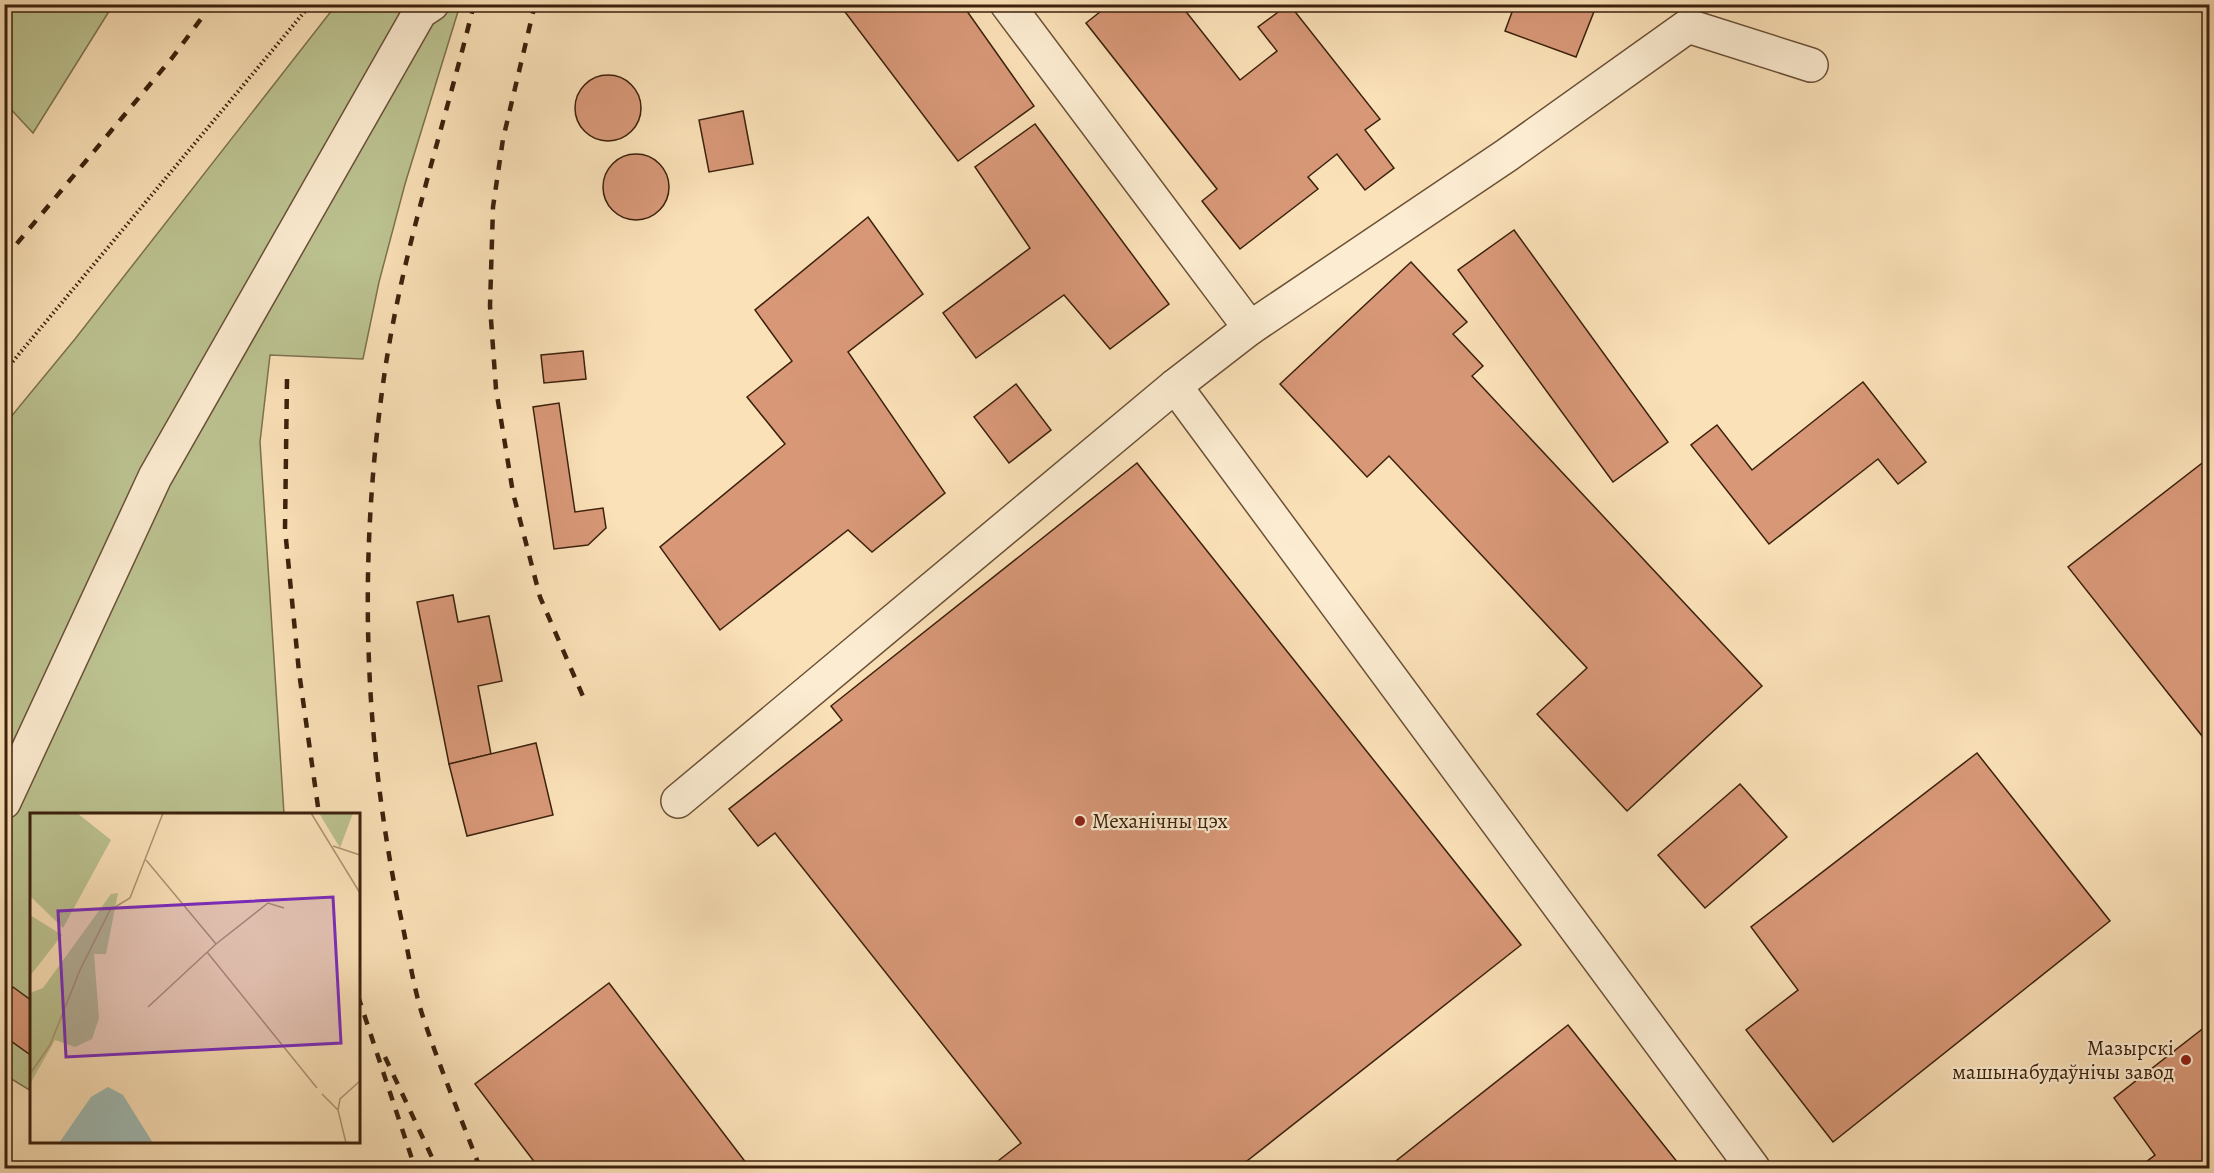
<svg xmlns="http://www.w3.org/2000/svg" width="2214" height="1173" viewBox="0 0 2214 1173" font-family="Alegreya,serif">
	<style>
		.green { fill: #bcc391; stroke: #7c724e; stroke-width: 1.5 }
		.building { fill: #d89878; stroke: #3b210c; stroke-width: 1.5 }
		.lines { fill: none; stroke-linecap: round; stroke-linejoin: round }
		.minor-casing { stroke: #6b5137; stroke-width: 36 }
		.path { stroke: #3b210c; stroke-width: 4; stroke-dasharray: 1.5 3; stroke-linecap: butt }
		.minor { stroke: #fcecd1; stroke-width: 33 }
		.rail { stroke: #3b210c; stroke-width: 4.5; stroke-dasharray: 10 10; stroke-linecap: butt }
		.poi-dot { fill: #8f2418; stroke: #fcecd1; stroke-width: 2 }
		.labels { text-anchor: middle; stroke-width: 4.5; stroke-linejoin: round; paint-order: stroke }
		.poi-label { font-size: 21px; fill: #3b210c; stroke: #fcecd1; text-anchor: start }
		.inset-road { fill: none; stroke: #ae9473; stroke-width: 1.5 }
		.view { fill: #7b2cbf; fill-opacity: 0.15; stroke: #7b2cbf; stroke-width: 3 }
		.inset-edge { fill: none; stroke: #3b210c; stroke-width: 3 }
	</style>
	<rect width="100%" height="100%" fill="#fbe1b8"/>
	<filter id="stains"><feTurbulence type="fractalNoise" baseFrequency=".00333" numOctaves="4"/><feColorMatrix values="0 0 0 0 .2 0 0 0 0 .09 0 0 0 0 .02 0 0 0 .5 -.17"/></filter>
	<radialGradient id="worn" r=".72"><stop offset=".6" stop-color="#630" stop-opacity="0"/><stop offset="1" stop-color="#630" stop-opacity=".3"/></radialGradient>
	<!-- green -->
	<g class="green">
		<path d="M5 4 113 5 33 133 5 103Z"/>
		<path d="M336 5H460L405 184 379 282 363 359 270 355 260 442 284 814H32L31 1091 5 1075V424L75 339Z"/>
	</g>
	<!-- building -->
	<g class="building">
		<path d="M839 4H962L1034 106 958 161Z"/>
		<path d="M1110 4H1180L1240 80 1277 51 1258 27 1289 4 1380 119 1365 130 1394 168 1365 190 1337 154 1308 177 1318 189 1240 249 1202 201 1217 189 1086 23Z"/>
		<path d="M1515 4H1597L1576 57 1505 31Z"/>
		<circle cx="608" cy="108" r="33"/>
		<path d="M743 111 753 164 709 172 699 120Z"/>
		<path d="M1035 124 1169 304 1110 349 1064 295 976 358 943 313 1030 248 975 167Z"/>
		<circle cx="636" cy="187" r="33"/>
		<path d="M868 217 923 294 848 352 945 493 872 552 848 530 720 630 660 547 785 444 747 397 792 361 755 310Z"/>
		<path d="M1514 230 1668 442 1613 482 1458 270Z"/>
		<path d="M1411 262 1467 322 1453 334 1483 366 1472 376 1762 686 1627 811 1537 714 1587 668 1389 456 1367 477 1280 384Z"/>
		<path d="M583 351 586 379 544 383 541 355Z"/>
		<path d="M1863 382 1926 462 1898 484 1878 459 1769 544 1691 445 1717 425 1752 470Z"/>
		<path d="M1016 384 1051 430 1009 463 974 417Z"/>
		<path d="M559 403 575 512 603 508 606 528 588 545 554 549 533 407Z"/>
		<path d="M2210 457V746L2068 567Z"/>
		<path d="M1137 463 1521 945 1238 1168H989L1021 1143 775 833 758 846 729 809 842 720 831 706Z"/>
		<path d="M453 595 458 622 489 616 502 681 478 686 491 754 449 764 417 602Z"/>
		<path d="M536 743 553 815 467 836 449 764Z"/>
		<path d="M1977 753 2110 921 1833 1142 1746 1030 1798 990 1751 927Z"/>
		<path d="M1740 784 1787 837 1705 908 1658 855Z"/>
		<path d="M609 983 750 1168H539L475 1084Z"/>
		<path d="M13 987 32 1001V1056L4 1036V999Z"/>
		<path d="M2210 1023V1168H2138L2155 1155 2114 1098Z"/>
		<path d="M1568 1025 1682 1168H1387Z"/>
	</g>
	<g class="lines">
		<!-- minor casing -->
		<g class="minor-casing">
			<g id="minor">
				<path d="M1007 4 1250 328"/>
				<path d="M1175 386 1753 1168"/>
				<path d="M678 801 1175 386 1250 328 1507 155 1688 26 1811 65"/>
				<path d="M4 802 155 477 420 12 432 4"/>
			</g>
		</g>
		<!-- path -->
		<path class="path" d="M4 372 311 4"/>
		<!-- minor -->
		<use href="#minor" class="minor"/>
		<!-- rail -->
		<g class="rail">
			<path d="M474 4C444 128 402 250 384 377 358 559 363 738 401 918 408 950 413 986 423 1017 440 1068 461 1118 480 1168"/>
			<path d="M535 4 503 139 493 207 490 306 496 389 513 493 540 597 585 701"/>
			<path d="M4 259 172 58 212 4"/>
			<path d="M287 379 285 529 299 672 319 814"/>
			<path d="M358 996 415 1168"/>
			<path d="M385 1057 437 1168"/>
		</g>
	</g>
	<!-- markers -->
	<g class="poi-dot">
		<circle cx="1080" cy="821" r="6"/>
		<circle cx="2186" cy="1060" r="6"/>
	</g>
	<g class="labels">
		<!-- poi labels -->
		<g class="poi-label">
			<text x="1092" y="828">Механічны цэх</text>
			<text x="2174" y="1055" text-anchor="end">Мазырскі<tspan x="2174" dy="24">машынабудаўнічы завод</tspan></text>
		</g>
	</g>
	<!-- overview -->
	<g transform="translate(30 813)">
		<rect width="330" height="330" fill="#fbe1b8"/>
		<path d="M0 0H47L81 27 33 115 0 83ZM289 0H323L310 35ZM88 80 76 141H64L69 205 62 226 45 234 25 227 0 271V180L13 175 81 81ZM0 102 32 122 0 163Z" fill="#bcc391"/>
		<path d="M78 274 93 282 123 330H29L61 284Z" fill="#a0bcb6"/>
		<path class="inset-road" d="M281 0 330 80M303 33 330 42M116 47 186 131M177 139 287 275M118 194 186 131 238 90 254 95M0 261 20 232 50 157 80 97 100 85 133 0M292 281 308 297M316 330 308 297 310 286 330 268"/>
		<path class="view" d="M303 84 311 230 36 244 28 98Z"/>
		<rect width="330" height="330" class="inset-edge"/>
	</g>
	<!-- margin -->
	<rect width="2214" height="1173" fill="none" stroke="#fbe1b8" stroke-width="24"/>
	<rect x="6" y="6" width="2202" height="1161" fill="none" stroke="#3b210c" stroke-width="3"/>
	<rect x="12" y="12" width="2190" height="1149" fill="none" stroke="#3b210c" stroke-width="1.5"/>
	<rect width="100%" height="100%" filter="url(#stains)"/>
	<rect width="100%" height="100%" fill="url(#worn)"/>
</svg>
